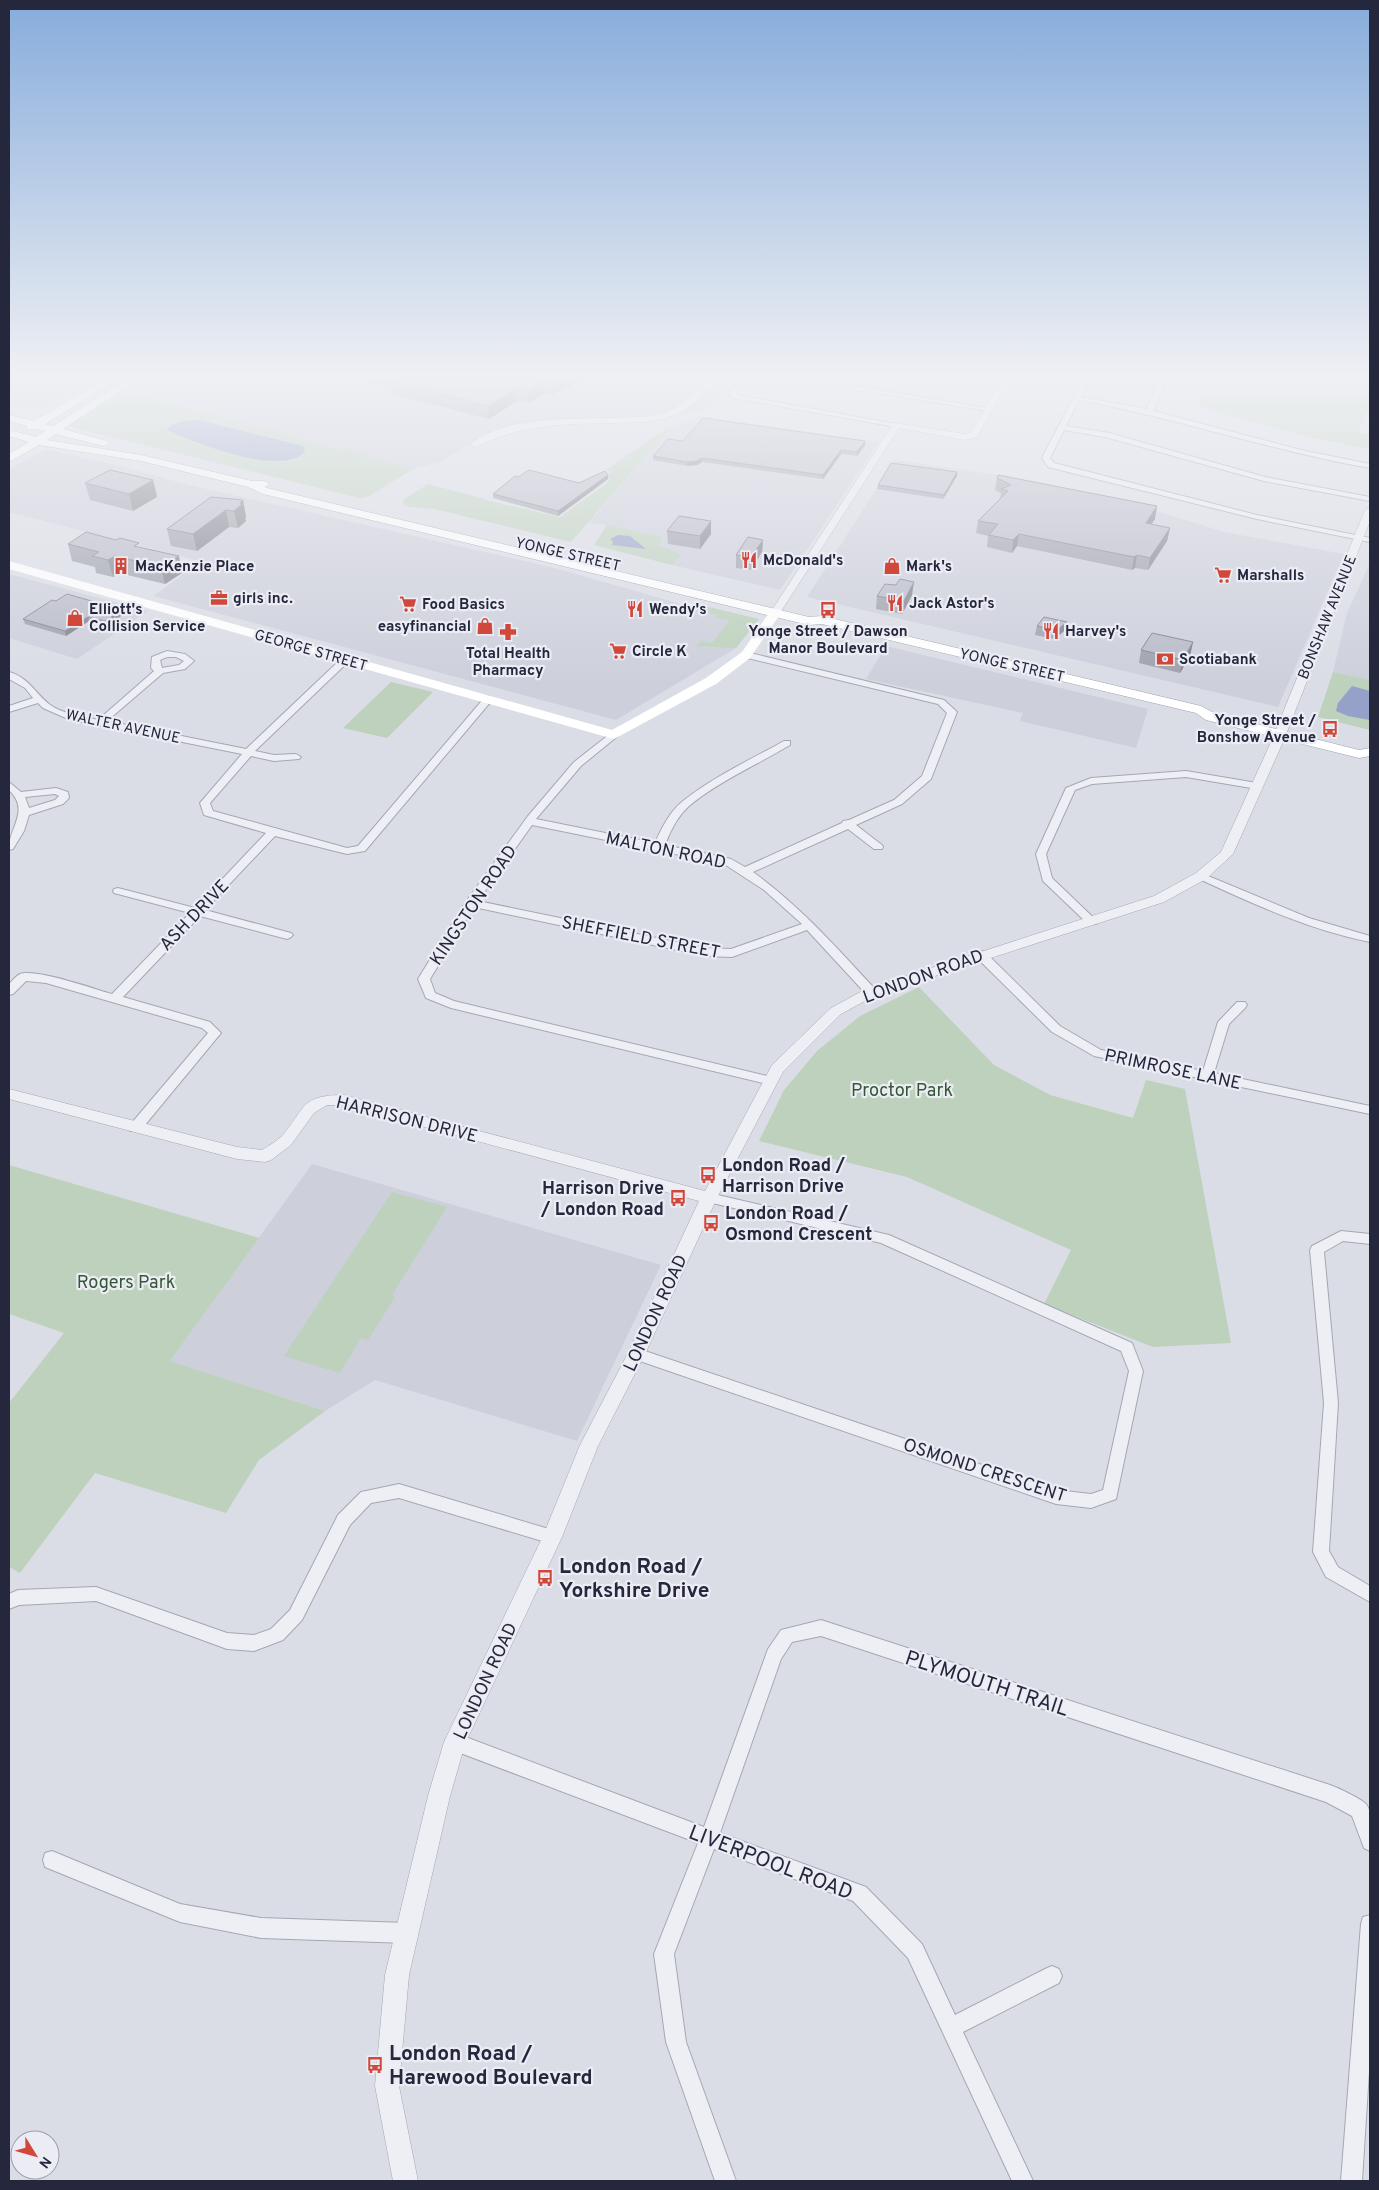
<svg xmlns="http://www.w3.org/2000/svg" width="1379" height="2190" viewBox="0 0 1379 2190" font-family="Overpass,sans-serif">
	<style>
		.built { fill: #cdcfdb }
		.green { fill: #bdd1bc }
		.water { fill: #95a1c8 }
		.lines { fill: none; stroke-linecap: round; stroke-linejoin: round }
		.minor-casing { stroke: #a4a7b3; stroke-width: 2 }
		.tertiary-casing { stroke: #a4a7b3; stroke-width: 1 }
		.primary-casing { stroke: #9b9eb2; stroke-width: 1 }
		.minor { fill: #eeeff5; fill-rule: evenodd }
		.tertiary { fill: #eeeff5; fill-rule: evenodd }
		.secondary { fill: #fff; fill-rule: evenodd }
		.primary { fill: #fff; fill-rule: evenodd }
		.wall { fill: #9fa1ad }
		.shaded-wall { fill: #82838d }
		.building { fill: #b9bbc9; stroke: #82838d }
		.labels { text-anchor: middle; stroke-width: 4.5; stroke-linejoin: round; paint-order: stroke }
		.far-street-label { font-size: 15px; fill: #25283d; stroke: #ebecf4 }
		.far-poi-label { font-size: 15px; font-weight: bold; fill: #25283d; stroke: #ebecf4; text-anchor: start }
		.street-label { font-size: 18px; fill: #25283d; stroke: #ebecf4 }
		.park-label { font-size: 18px; fill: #325934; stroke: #ebecf4 }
		.poi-label { font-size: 18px; font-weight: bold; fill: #25283d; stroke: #ebecf4; text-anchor: start }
		.near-poi-label { font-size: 21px; font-weight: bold; fill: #25283d; stroke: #ebecf4; text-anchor: start }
		.near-street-label { font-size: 21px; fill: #25283d; stroke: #ebecf4 }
	</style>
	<rect width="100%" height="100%" fill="#dbdde6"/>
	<!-- built -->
	<g class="built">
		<path d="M9 377H98L39 408 9 404Z"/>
		<path d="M145 377H736L716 401 702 411 683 415 666 411 649 416 544 420 493 430 440 462 413 469 369 496 360 498 73 428Z"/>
		<path d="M699 416 879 442 780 590 672 565 680 554 659 545 662 537 607 525 589 523 671 428Z"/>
		<path d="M46 449 121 466 189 485 555 568 695 608 759 619 736 648 616 720 154 596 200 561 9 512V469Z"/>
		<path d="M895 460 997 475 1147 508 1224 532 1344 554 1278 707 807 597Z"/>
		<path d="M1370 563V680L1333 672 1347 613Z"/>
		<path d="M9 574 148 611 77 659 9 638Z"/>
		<path d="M886 646 1148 709 1136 748 1020 721 1023 713 866 679Z"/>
		<path d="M312 1164 661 1265 577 1441 375 1380 325 1411 170 1361Z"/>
	</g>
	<!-- green -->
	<g class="green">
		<path d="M145 377H154L133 392 150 398 292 435 290 437 341 450 345 448 370 454 366 457 413 469 369 496 360 498 66 425Z"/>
		<path d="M1209 377H1370V412H1367L1358 432 1370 435V449L1317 439 1201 408 1199 405Z"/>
		<path d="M668 427 671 428 571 542 434 509 409 507 404 505 403 500 428 484 485 499V500L560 517 606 484 609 478 605 476 611 472 606 470Z"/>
		<path d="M607 525 663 537 659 545 681 554 672 565 594 545Z"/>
		<path d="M705 606 759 619 736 648 696 646 701 641 712 643 730 620 715 618 718 615 702 611Z"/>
		<path d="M1333 672 1370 680V730L1318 717Z"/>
		<path d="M391 682 433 692 387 738 343 728Z"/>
		<path d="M919 987 994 1065 1050 1095 1133 1118 1146 1080 1185 1089 1231 1343 1153 1347 1044 1304 1071 1250 907 1177 759 1141 784 1090 817 1051 860 1016Z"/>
		<path d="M9 1165 259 1238 170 1361 325 1411 259 1460 226 1513 95 1473 20 1573 9 1567V1403L64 1333 9 1314Z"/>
		<path d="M392 1192 447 1207 392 1295 395 1297 368 1340 361 1338 340 1373 284 1356Z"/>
	</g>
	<!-- water -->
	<g class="water">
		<path d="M199 420 303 446 305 452C280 477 196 443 167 430 173 421 189 420 199 420Z"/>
		<path d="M618 535 630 536 646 549 612 545 613 542 610 539Z"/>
		<path d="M1352 686 1370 691V720L1348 716 1336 711 1338 703Z"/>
	</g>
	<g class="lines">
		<!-- minor casing -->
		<g class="minor-casing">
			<g id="minor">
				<path d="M743 377H750L736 393 737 395 901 425 897 427 732 398 728 393Z"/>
				<path d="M786 377H800L992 409 988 411 789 379Z"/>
				<path d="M977 377H991L1008 381 1005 383 980 379Z"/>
				<path d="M1084 377H1090L1081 397 1147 409 1161 377H1167L1153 411 1301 450 1370 464V468C1272 451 1177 418 1079 400L1066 426 1109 433 1265 477 1370 497V501L1264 481 1105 437 1064 430 1050 458 1054 463 1257 515 1370 538V542L1257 519 1048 467 1042 458Z"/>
				<path d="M167 651 185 654 194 661 185 669 163 673 107 721 246 749 342 658H348V662L255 751 274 755 296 754 301 757 299 759 274 761 251 756 210 803 213 811 347 848 358 846 485 697 488 696 493 699 365 851 347 854 275 836 205 910 291 933 293 935 291 937 287 939 200 916 123 997 210 1022 221 1033 140 1131H130L129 1128 130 1125 208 1033 202 1028 46 983 26 981 13 994 9 995V984C12 981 16 976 20 974 35 968 94 989 112 994L190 913 114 893 113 891 114 889 118 888 195 908 266 833 204 815 200 803 242 754 68 719 43 708 38 703 9 712V706L33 698 25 688 9 679V672C28 677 35 693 49 704 62 714 82 716 98 720L154 671 151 668 152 657ZM167 657H176L184 661 179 665 162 668 160 660Z"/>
				<path d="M746 652 944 700 957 712 931 779 902 804 856 825 882 845 883 847 882 849H874L848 829 753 872C799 905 836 947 875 989L877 992 875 995H867L807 930 732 957 705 956 474 907 430 979 435 993 454 1001 771 1077 777 1081 771 1085 451 1008 426 998 418 979 465 903 528 816 574 762 611 733H617L619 735 581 766 536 819 655 843C661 829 670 811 683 801 713 777 750 760 784 741H790V745C760 763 716 783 689 806 678 816 670 831 665 845L731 859 745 867 842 823 843 821 849 820 894 800 922 776 947 713 938 704 743 657 741 655ZM532 825 724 864 764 890 802 924 731 949 705 948 478 901Z"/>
				<path d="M1186 771 1257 783 1262 786 1257 789 1186 777 1092 784 1075 790 1046 854 1052 878 1098 922 1096 924H1088L1043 881 1036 854 1066 788 1091 778Z"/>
				<path d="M9 782 21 792 56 788 68 792 69 798 63 804 29 815 24 831 13 849 9 850C8 828 31 811 9 790ZM55 794 59 796 55 800 29 808 25 797Z"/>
				<path d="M1201 873 1309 918 1370 936V942C1310 930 1253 904 1197 878L1196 876Z"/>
				<path d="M981 951 985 952 1060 1026 1101 1050 1203 1071 1218 1022 1237 1002H1245L1247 1005 1245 1008 1229 1024 1214 1073 1370 1106V1114L1094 1056 1052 1032 977 958 975 955 977 952Z"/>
				<path d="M709 1193 889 1235 1132 1343 1143 1371 1116 1499 1091 1508 1056 1504 631 1358 629 1354 631 1350 636 1348 1056 1490 1091 1494 1103 1490 1129 1371 1121 1351 881 1243 704 1201 702 1198 704 1195Z"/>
				<path d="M1341 1231 1370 1234V1244L1343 1241 1324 1252 1338 1403 1329 1551 1338 1567 1370 1586V1602L1326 1577 1313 1552 1324 1403 1310 1250 1312 1246Z"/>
				<path d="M399 1484 552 1530 558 1532 560 1537 558 1542 552 1544 399 1498 371 1503 350 1525 302 1620 283 1640 254 1651 227 1649 96 1601 19 1605 9 1609V1594L18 1590 96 1587 227 1633 254 1635 271 1629 290 1610 338 1515 361 1492Z"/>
				<path d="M821 1620 1330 1785C1338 1788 1360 1798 1366 1804 1374 1814 1371 1839 1370 1851L1364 1848 1352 1816 1326 1802 821 1636 792 1642 781 1659 720 1833 866 1887 922 1944 955 2015 1045 1969 1052 1966 1059 1969 1062 1976 1059 1983 963 2032 1033 2181H1012L908 1958 853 1901 714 1849 674 1954 686 2042 736 2181H715L666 2042 654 1954 698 1843 455 1751 449 1748 446 1742 449 1736 455 1733 704 1827 768 1649 781 1630Z"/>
				<path d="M52 1851 180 1904 261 1918 407 1923 414 1926 417 1933 414 1940 407 1943 261 1938 180 1922 45 1867 43 1860 45 1853Z"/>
				<path d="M1370 1915V2056L1362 2181H1341L1361 1924 1363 1917Z"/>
			</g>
		</g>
		<!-- tertiary casing -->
		<g class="tertiary-casing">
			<g id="tertiary">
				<path d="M712 377H720C707 393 689 410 669 417 651 423 631 422 612 423 564 424 520 424 477 447L470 445C499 416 578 419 618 418 632 417 649 418 663 413 683 407 697 391 712 377Z"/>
				<path d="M1003 377H1011L977 437 965 440 899 428 780 613 775 616 771 615 770 613 894 423 965 434 971 433Z"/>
				<path d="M1370 507V521L1283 742 1233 854 1206 879 1164 902 876 995 841 1014 783 1072 717 1198 645 1354 598 1446 562 1537 465 1744 450 1796 409 1975 399 2086 418 2181H393L375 2086 385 1975 428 1796 444 1742 543 1536 580 1445 628 1353 699 1201 344 1105H327L314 1113 291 1145 271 1160 265 1162 237 1159 9 1099V1089L237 1147 262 1150C268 1146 277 1141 282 1136 306 1108 300 1095 344 1095L705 1191 772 1065 831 1008 866 989 1154 896 1196 873 1221 852 1271 742 1365 510Z"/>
			</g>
		</g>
		<!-- primary casing -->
		<g class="primary-casing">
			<path id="primary" d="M110 377H122L45 424 53 426 131 377H143L63 429 107 441 109 443 107 445 103 446 56 434 47 440 141 455 252 481H264L270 484 265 487 267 488 809 617 822 616 1201 706 1216 714 1359 750 1370 748V756L1359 758 1206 720 1196 713 822 624 809 625 792 621 263 494 248 487 141 461 39 445 9 462V454L29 442 9 436V430L36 437 45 431 37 429 27 430V426L9 421V415L34 421Z"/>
		</g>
		<!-- minor -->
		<use href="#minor" class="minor"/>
		<!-- tertiary -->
		<use href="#tertiary" class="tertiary"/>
		<!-- secondary -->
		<path class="secondary" d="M9 561 612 730 706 678 742 652 771 610H779L781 613 750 658 716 684 614 739 9 569Z"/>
		<!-- primary -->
		<use href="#primary" class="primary"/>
	</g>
	<!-- wall -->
	<g class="wall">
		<path d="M368 377H582H581V380L568 388 565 387 552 395 544 394 529 403 517 401 489 419 392 394V390L385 389 384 386 369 382Z"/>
		<path d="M683 441 865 445 857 456 841 454 823 479 702 462 697 465 687 466 653 460V456Z"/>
		<path d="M608 475V479L558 516 493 498V494L518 477 579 483Z"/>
		<path d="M957 476 943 499 877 489 878 485Z"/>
		<path d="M997 478 1155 519 1151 524 1170 528 1167 541 1148 570 1135 568 1132 570 1017 546 1012 553 987 547 988 536 976 533 978 521 1000 499 1001 493 995 490Z"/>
		<path d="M153 480 157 497 133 511 90 500 85 483Z"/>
		<path d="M243 500 246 517 245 518 246 521 238 528 229 527 197 551 171 546 167 529Z"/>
		<path d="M667 531 711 534 700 549 668 544Z"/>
		<path d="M763 540 762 552 751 570 736 568V555Z"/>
		<path d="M68 544 140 547 182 573 165 584 119 573 113 577 96 573 95 567 72 561Z"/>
		<path d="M896 585 912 595 902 614 876 609 877 596Z"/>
		<path d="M124 614 106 626 89 621 66 636 25 624 23 619Z"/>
		<path d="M1037 626 1065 630 1055 639 1035 635Z"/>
		<path d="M1193 642 1190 656 1180 673 1139 663 1141 650Z"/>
	</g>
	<!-- shaded-wall -->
	<g class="shaded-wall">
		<path d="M563 377H565V387L552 395 551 383Z"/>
		<path d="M568 377H582H581V380L568 388Z"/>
		<path d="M543 382 544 394 529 403 528 392Z"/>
		<path d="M516 389 517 401 489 419 488 406Z"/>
		<path d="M865 441V445L857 456V452Z"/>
		<path d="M841 450V454L823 479V475Z"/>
		<path d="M702 458V462L697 465 687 466V462Z"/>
		<path d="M957 472V476L943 499 944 495Z"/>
		<path d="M608 475V479L558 516V511Z"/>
		<path d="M153 480 157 497 133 511 129 494Z"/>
		<path d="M243 500 246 517 245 518 246 521 238 528 234 511Z"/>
		<path d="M1157 506 1155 519 1143 536 1146 523Z"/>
		<path d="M226 510 229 527 197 551 193 534Z"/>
		<path d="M711 521V534L700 549V536Z"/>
		<path d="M1170 528 1167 541 1148 570 1150 558Z"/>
		<path d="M1019 534 1017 546 1012 553 1013 540Z"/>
		<path d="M763 540 762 552 751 570V557Z"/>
		<path d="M1137 555 1135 568 1132 570 1134 557Z"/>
		<path d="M115 556 119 573 113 577 108 560Z"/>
		<path d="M179 556 182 573 165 584 161 567Z"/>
		<path d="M914 582 912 595 902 614 904 601Z"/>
		<path d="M123 610 124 614 106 626 105 621Z"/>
		<path d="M88 617 89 621 66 636 65 631Z"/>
		<path d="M1067 622 1065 630 1055 639 1057 630Z"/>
		<path d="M1193 642 1190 656 1180 673 1183 660Z"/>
	</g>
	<!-- building -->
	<g class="building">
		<path d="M383 377H563L551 383 543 382 528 392 516 389 488 406 391 382 395 380Z"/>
		<path d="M703 418 865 441 857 452 841 450 823 475 702 458 697 461 687 462 653 456 668 439 683 441Z"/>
		<path d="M891 463 957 472 944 495 878 485Z"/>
		<path d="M110 470 153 480 129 494 85 483Z"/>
		<path d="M529 470 579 483 605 471 608 475 558 511 493 494 515 476 518 477Z"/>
		<path d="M998 475 1157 506 1146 523 1170 528 1150 558 1137 555 1134 557 1019 534 1013 540 989 535 998 524 978 521 1008 491 1001 489 1011 485 997 478Z"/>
		<path d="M211 497 243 500 240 503 242 504 234 511 226 510 193 534 167 529Z"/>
		<path d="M679 516 711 521 700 536 667 531Z"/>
		<path d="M86 532 116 540 120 538 139 543 134 546 179 556 161 567 115 556 108 560 92 556 99 552 68 544Z"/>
		<path d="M748 537 763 540 751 557 736 555Z"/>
		<path d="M900 579 914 582 904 601 877 596 885 584 896 585Z"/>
		<path d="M67 594 123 610 105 621 88 617 65 631 23 619 52 600 56 601Z"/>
		<path d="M1044 617 1067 622 1057 630 1037 626Z"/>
		<path d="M1152 633 1193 642 1183 660 1141 650Z"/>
	</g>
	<!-- sky -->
	<linearGradient id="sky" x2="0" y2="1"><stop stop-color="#87acdb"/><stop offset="0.55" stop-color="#eff0f4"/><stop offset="1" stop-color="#eff0f4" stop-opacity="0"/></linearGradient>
	<rect width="1379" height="683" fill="url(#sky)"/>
	<!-- icons -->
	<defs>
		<g id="restaurant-bare" transform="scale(1.35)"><path d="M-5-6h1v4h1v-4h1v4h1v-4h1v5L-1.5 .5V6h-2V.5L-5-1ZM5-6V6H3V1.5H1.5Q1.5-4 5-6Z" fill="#d1483b" stroke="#ebecf4" stroke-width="2.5" paint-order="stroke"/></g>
		<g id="building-bare" transform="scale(1.35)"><path d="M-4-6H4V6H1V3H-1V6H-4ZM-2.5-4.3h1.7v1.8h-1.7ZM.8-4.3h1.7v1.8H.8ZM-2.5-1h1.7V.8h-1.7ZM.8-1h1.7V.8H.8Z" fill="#d1483b" stroke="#ebecf4" stroke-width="2.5" paint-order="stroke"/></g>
		<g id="shop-bare" transform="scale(1.35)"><path d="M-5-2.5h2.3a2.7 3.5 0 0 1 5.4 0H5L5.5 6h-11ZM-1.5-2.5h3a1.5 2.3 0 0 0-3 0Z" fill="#d1483b" stroke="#ebecf4" stroke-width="2.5" paint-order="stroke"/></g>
		<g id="supermarket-bare" transform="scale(1.35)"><path d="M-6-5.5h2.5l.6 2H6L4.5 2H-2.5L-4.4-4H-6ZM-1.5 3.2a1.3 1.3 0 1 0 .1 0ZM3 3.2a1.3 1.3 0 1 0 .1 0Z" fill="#d1483b" stroke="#ebecf4" stroke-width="2.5" paint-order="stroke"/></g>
		<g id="office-bare" transform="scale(1.35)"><path d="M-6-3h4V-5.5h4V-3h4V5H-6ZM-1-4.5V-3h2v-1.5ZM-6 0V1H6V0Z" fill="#d1483b" stroke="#ebecf4" stroke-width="2.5" paint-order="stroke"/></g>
		<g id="bus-bare" transform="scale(1.35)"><path d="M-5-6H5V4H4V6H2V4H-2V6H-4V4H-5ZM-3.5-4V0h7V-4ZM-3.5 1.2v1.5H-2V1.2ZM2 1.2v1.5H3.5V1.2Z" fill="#d1483b" stroke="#ebecf4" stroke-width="2.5" paint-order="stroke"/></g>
		<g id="pharmacy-bare" transform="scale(1.35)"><path d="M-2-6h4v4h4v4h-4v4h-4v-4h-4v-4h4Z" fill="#d1483b" stroke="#ebecf4" stroke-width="2.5" paint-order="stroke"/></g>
		<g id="bank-bare" transform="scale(1.35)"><path d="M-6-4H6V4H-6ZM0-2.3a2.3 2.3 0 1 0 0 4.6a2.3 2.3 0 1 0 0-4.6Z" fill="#d1483b" stroke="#ebecf4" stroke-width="2.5" paint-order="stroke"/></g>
	</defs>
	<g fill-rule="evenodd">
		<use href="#restaurant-bare" x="749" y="560"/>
		<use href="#building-bare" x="121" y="566"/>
		<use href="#shop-bare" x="892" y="566"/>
		<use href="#supermarket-bare" x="1223" y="575"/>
		<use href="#office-bare" x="219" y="598"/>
		<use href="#restaurant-bare" x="895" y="603"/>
		<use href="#supermarket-bare" x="408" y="604"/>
		<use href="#restaurant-bare" x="635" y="609"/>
		<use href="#bus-bare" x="828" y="610"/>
		<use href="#shop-bare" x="75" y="618"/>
		<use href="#shop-bare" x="485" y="626"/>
		<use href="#restaurant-bare" x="1051" y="631"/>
		<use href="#pharmacy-bare" x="508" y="632"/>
		<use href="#supermarket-bare" x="618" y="651"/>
		<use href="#bank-bare" x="1165" y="659"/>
		<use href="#bus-bare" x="1330" y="729"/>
		<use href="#bus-bare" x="708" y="1175"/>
		<use href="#bus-bare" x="678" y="1198"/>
		<use href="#bus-bare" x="711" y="1223"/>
		<use href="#bus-bare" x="545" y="1578"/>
		<use href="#bus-bare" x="375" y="2065"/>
	</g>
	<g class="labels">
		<!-- far-street labels -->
		<g class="far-street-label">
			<text transform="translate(568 554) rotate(13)" y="5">YONGE STREET</text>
			<text transform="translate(1327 617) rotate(-68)" y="5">BONSHAW AVENUE</text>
			<text transform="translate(311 650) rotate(16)" y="5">GEORGE STREET</text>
			<text transform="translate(1012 665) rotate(13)" y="5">YONGE STREET</text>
			<text transform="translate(123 726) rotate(12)" y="5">WALTER AVENUE</text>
		</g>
		<!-- far-poi labels -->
		<g class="far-poi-label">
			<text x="763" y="565">McDonald's</text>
			<text x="135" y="571">MacKenzie Place</text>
			<text x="906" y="571">Mark's</text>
			<text x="1237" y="580">Marshalls</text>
			<text x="233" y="603">girls inc.</text>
			<text x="909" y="608">Jack Astor's</text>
			<text x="422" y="609">Food Basics</text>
			<text x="89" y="614">Elliott's<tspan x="89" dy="17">Collision Service</tspan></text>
			<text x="649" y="614">Wendy's</text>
			<text x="471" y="631" text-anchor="end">easyfinancial</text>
			<text x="828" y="636" text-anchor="middle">Yonge Street / Dawson<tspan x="828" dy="17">Manor Boulevard</tspan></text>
			<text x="1065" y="636">Harvey's</text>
			<text x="632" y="656">Circle K</text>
			<text x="508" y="658" text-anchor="middle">Total Health<tspan x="508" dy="17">Pharmacy</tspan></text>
			<text x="1179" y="664">Scotiabank</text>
			<text x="1316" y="725" text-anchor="end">Yonge Street /<tspan x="1316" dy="17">Bonshow Avenue</tspan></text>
		</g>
		<!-- street labels -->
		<g class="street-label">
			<text transform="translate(666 850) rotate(12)" y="6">MALTON ROAD</text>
			<text transform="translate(473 905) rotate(-56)" y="6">KINGSTON ROAD</text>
			<text transform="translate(194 915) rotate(-46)" y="6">ASH DRIVE</text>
			<text transform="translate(641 937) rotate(11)" y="6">SHEFFIELD STREET</text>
			<text transform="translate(923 976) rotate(-20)" y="6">LONDON ROAD</text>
			<text transform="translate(1173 1069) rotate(12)" y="6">PRIMROSE LANE</text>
			<text transform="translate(407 1119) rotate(14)" y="6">HARRISON DRIVE</text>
			<text transform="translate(655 1313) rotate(-65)" y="6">LONDON ROAD</text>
			<text transform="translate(985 1470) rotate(18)" y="6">OSMOND CRESCENT</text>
			<text transform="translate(485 1681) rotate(-65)" y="6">LONDON ROAD</text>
		</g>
		<!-- park labels -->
		<g class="park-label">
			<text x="902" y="1096">Proctor Park</text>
			<text x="126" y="1288">Rogers Park</text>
		</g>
		<!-- poi labels -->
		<g class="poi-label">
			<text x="722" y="1171">London Road /<tspan x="722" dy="21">Harrison Drive</tspan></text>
			<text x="664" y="1194" text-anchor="end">Harrison Drive<tspan x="664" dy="21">/ London Road</tspan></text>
			<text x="725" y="1219">London Road /<tspan x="725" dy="21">Osmond Crescent</tspan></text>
		</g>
		<!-- near-poi labels -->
		<g class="near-poi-label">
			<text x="559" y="1573">London Road /<tspan x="559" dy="24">Yorkshire Drive</tspan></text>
			<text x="389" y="2060">London Road /<tspan x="389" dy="24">Harewood Boulevard</tspan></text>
		</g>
		<!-- near-street labels -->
		<g class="near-street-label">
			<text transform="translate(987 1683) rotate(18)" y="7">PLYMOUTH TRAIL</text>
			<text transform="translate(771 1862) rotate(21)" y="7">LIVERPOOL ROAD</text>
		</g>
	</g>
	<!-- border -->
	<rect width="1379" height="2190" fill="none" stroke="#25283d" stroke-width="20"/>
	<!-- north arrow -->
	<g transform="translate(35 2155) rotate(127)"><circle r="24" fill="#ebecf4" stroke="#9c9eab"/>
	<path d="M0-4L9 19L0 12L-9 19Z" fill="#d1483b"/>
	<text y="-8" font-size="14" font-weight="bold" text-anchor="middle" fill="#25283d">N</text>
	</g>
</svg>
